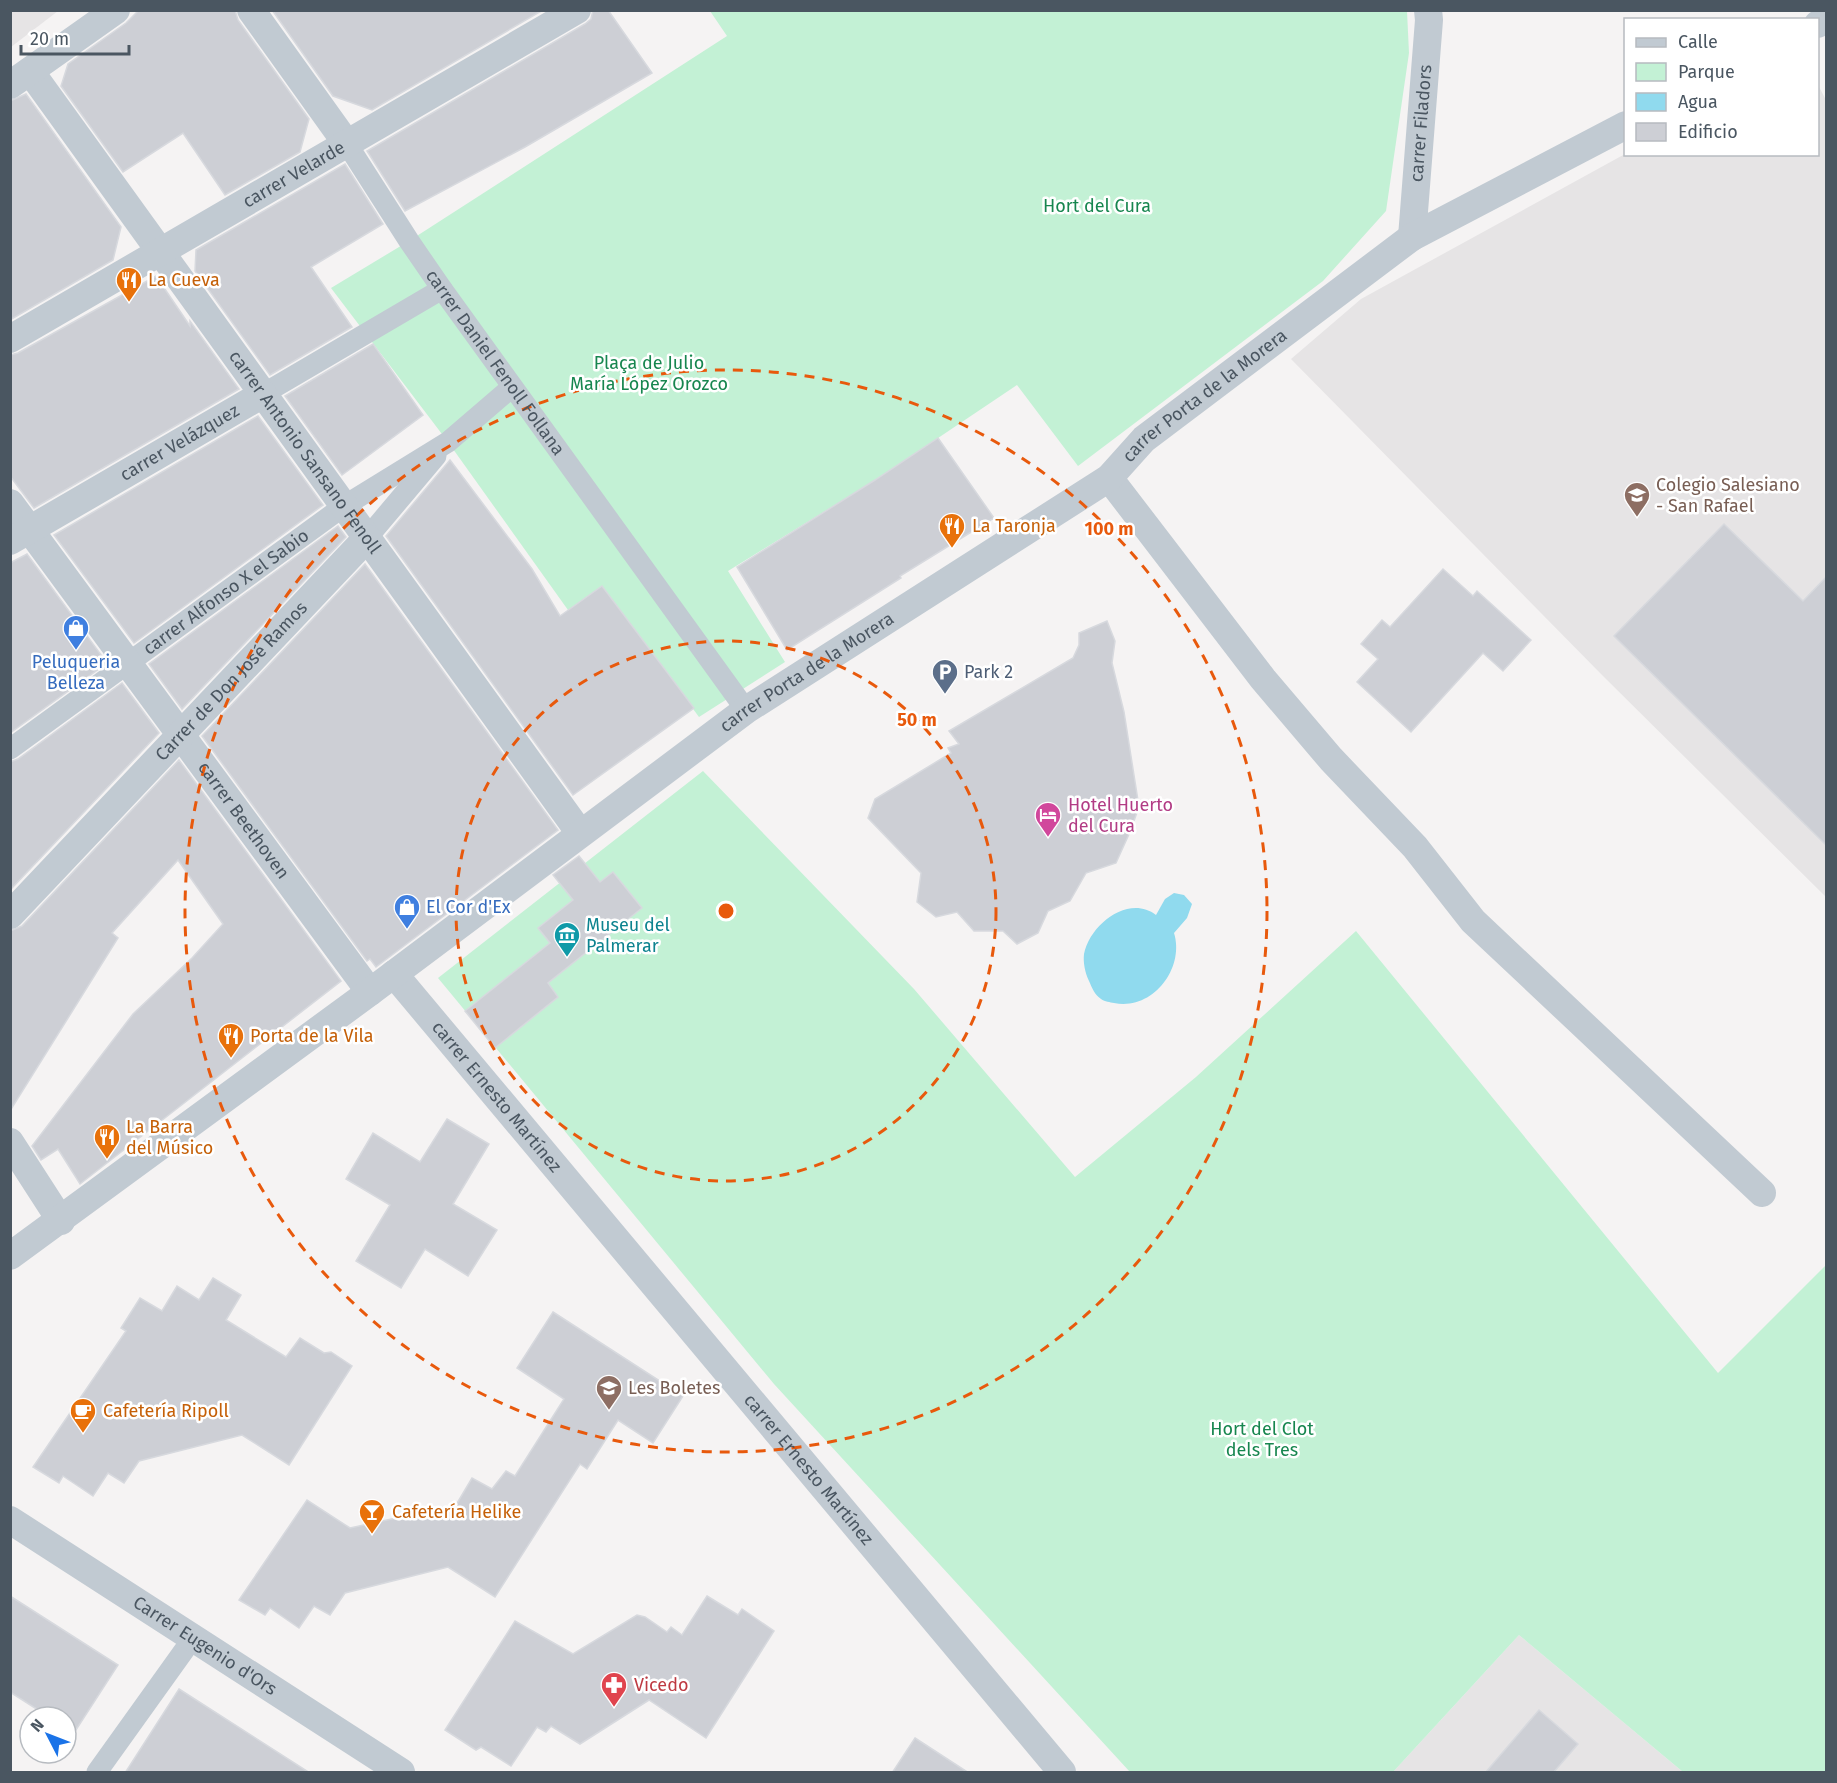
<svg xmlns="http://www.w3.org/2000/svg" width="1837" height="1783" viewBox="0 0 1837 1783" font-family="'Fira Sans',sans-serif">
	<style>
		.education { fill: #e6e4e5 }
		.green { fill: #c3f1d5 }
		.water { fill: #90daee }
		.building { fill: #cdcfd5; stroke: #d7d9de; stroke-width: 1.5 }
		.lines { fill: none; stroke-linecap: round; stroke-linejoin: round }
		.pedestrian { stroke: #c1cad2; stroke-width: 21 }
		.minor { stroke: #c1cad2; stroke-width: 28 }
		.ring { fill: none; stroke: #e8590c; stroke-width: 3; stroke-dasharray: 10 8 }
		.labels { text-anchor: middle; stroke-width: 5; stroke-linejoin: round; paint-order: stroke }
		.street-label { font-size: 18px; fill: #4a5661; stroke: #fff }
		.park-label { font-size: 18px; fill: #17864f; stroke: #fff }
		.food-label { font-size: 18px; fill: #c56008; stroke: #fff; text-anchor: start }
		.education-label { font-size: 18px; fill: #785e54; stroke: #fff; text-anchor: start }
		.shop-label { font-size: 18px; fill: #366cbe; stroke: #fff }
		.service-label { font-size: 18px; fill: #4e5e75; stroke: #fff; text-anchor: start }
		.hotel-label { font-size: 18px; fill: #b23c85; stroke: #fff; text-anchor: start }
		.culture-label { font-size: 18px; fill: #0d838f; stroke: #fff; text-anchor: start }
		.health-label { font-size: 18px; fill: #be3a42; stroke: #fff; text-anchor: start }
		.centre { fill: #e8590c; stroke: #fff; stroke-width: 3 }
		.ring-label { font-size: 18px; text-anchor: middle; font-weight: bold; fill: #e8590c; stroke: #fff; stroke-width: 5; stroke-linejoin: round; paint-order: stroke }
	</style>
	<rect width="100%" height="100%" fill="#f5f3f3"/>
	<!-- education -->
	<g class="education">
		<path d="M11 10H58V11L11 47Z"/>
		<path d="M1818 85 1826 100V897L1603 676 1291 359 1361 299 1625 154H1818Z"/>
		<path d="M1519 1635 1683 1772H1393Z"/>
	</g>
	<!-- green -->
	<g class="green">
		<path d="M710 11H1407L1409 53 1386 211 1323 281 1078 466 1017 385 877 479 728 571 785 662 699 717 602 586 568 610 448 442 331 288 409 241 727 36Z"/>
		<path d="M703 771 914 989 1075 1177 1196 1077 1356 931 1718 1373 1826 1265V1772H1683L1519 1635 1393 1772H1130L774 1384 438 978Z"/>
	</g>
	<!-- water -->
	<path class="water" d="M1174 893 1184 895 1192 904 1187 918 1174 933C1185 968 1153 1011 1114 1003 1110 1002 1105 1002 1101 999 1095 995 1092 988 1089 981 1085 973 1083 962 1084 954 1090 924 1129 894 1156 915L1165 899Z"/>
	<!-- building -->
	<g class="building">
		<path d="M139 10H235L238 20 309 119 300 152 225 195 183 133 123 172 61 86 68 64 126 23Z"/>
		<path d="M272 10H543L372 110 333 96Z"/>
		<path d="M593 10H608L652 73 525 147 405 211 367 151 585 24 591 19Z"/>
		<path d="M26 94 121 227 113 260 10 320V101Z"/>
		<path d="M345 164 383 224 311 267 352 327 270 375 195 271 196 250Z"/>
		<path d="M156 276 190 326V321L239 389 34 508 10 476V355L18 353Z"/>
		<path d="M373 344 423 415 342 475 285 396Z"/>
		<path d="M258 416 323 505 134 643 54 535Z"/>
		<path d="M938 438 994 518 900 576 901 578 787 650 737 567 875 480Z"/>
		<path d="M450 460 532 569 560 616 602 586 694 708 573 795 386 536Z"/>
		<path d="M1724 524 1803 601 1827 576V846L1614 636Z"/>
		<path d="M338 526 346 537 182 709 149 664Z"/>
		<path d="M27 554 107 663 10 733V563Z"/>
		<path d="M365 564 558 830 376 967 370 959 367 961 202 736Z"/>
		<path d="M1443 569 1473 596 1477 591 1531 640 1503 671 1483 653 1411 732 1357 682 1378 659 1361 644 1382 620 1390 627Z"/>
		<path d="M1107 621 1115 641 1112 663 1124 712 1139 807 1130 832 1116 863 1086 873 1070 901 1048 911 1038 933 1017 944 1003 931H974L957 912 936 917 917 902 921 873 868 818 875 799 951 753 948 748 959 744 949 731 1073 658 1079 645V633Z"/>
		<path d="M122 683 159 733 10 890V762L18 759Z"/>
		<path d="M179 760 341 981 80 1184 58 1149 41 1160 32 1146 133 1014 192 958 223 924 178 860 112 933 118 938 10 1111V931L22 926Z"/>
		<path d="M579 856 600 882 613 872 642 908 548 983 558 997 495 1048 465 1011 550 943 538 928 573 900 553 875Z"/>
		<path d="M447 1119 489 1144 453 1204 497 1230 468 1276 425 1249 401 1288 356 1261 390 1205 346 1179 373 1133 420 1162Z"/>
		<path d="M213 1278 241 1295 226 1320 286 1357 300 1338 324 1353 331 1352 352 1366 289 1465 242 1435 139 1461 124 1483 108 1473 93 1496 63 1476 59 1483 33 1467 126 1331 121 1328 140 1298 162 1311 177 1286 199 1300Z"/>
		<path d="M553 1312 683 1396 653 1443 618 1420 587 1469 580 1464 495 1597 448 1567 345 1593 330 1615 314 1606 299 1628 270 1608 265 1615 239 1600 307 1500 350 1528 456 1505 472 1478 492 1489 506 1471 515 1476 564 1399 517 1368Z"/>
		<path d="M10 1596 118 1665 74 1733 66 1728V1717H49L10 1692Z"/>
		<path d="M707 1596 738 1615 742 1609 774 1631 706 1738 649 1700 580 1744 551 1726 546 1732 537 1727 511 1766 481 1747 476 1750 445 1730 515 1621 573 1654 637 1615 645 1617 667 1632 671 1627 682 1635Z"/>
		<path d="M179 1689 310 1773H125Z"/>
		<path d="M1539 1710 1578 1744 1553 1773H1485Z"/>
		<path d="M915 1738 969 1773H892Z"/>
	</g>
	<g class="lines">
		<!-- pedestrian -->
		<g class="pedestrian">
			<path id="s1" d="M347 144 409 241 442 289 746 710"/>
			<path d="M263 394 442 289"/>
			<path d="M367 538 436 456"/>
			<path id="s2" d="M10 749 344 506 448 442 512 387"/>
			<path d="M97 1772 193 1638"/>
		</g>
		<!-- minor -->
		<g class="minor">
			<path d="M251 10 347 144"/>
			<path d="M1818 24 1826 19"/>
			<path id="s3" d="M30 71 580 833"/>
			<path d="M10 85 116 10"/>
			<path id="s4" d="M1412 237 1429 20 1428 10"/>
			<path id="s5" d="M10 339 577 10"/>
			<path d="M1109 478 1263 679 1331 759 1415 847 1473 921 1762 1193"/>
			<path id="s6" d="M10 503 370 992"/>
			<path id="s7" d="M10 541 263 394"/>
			<path id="s8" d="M10 915 367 538"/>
			<path id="s9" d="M394 974 1062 1772"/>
			<path d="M10 1142 61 1221"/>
			<path id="s10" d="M10 1256 370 992 746 710 1109 478 1144 439 1412 237 1626 125"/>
			<path id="s11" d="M10 1520 401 1772"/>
		</g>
	</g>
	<!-- distance rings -->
	<g class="ring">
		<circle cx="726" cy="911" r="270"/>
		<circle cx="726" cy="911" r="541"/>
	</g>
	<!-- icons -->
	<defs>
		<g id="restaurant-pin" transform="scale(1.35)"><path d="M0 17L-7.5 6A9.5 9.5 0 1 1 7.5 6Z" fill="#e8710a" stroke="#fff"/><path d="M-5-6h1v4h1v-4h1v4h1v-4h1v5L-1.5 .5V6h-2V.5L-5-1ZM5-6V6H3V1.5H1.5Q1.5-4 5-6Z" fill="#fff"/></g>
		<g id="school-pin" transform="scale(1.35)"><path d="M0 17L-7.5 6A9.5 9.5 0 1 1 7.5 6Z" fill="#8d6e63" stroke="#fff"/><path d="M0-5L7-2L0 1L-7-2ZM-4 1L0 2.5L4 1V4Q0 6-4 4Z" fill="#fff"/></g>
		<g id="shop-pin" transform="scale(1.35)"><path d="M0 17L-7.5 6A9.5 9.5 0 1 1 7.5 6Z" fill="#3f7fe0" stroke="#fff"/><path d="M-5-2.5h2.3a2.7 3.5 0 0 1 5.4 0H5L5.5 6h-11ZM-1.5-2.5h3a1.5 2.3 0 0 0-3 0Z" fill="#fff"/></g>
		<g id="parking-pin" transform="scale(1.35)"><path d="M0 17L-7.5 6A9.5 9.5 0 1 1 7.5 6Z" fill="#5c6f8a" stroke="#fff"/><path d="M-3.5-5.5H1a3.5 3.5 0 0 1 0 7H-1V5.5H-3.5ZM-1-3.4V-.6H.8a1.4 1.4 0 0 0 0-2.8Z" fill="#fff"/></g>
		<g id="hotel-pin" transform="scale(1.35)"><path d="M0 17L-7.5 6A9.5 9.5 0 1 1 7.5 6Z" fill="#d1479c" stroke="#fff"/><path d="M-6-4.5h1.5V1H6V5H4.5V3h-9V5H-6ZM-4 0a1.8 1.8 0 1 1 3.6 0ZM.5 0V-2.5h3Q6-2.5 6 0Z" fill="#fff"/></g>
		<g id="museum-pin" transform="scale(1.35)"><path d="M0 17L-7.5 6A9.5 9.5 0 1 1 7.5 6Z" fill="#0f9aa8" stroke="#fff"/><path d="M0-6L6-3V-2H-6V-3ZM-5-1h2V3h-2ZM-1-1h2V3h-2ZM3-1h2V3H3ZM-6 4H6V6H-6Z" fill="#fff"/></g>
		<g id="cafe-pin" transform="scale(1.35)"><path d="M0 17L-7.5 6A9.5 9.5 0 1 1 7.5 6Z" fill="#e8710a" stroke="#fff"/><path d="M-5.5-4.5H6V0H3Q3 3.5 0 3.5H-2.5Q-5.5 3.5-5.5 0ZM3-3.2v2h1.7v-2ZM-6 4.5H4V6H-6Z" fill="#fff"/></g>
		<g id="bar-pin" transform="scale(1.35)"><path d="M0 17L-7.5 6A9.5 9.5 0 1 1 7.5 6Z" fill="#e8710a" stroke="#fff"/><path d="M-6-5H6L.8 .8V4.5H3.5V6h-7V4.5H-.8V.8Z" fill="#fff"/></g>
		<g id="pharmacy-pin" transform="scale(1.35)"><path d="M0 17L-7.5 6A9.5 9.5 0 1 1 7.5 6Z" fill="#e0444e" stroke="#fff"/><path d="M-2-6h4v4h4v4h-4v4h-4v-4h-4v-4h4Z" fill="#fff"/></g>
	</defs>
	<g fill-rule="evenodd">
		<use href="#restaurant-pin" x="129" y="280"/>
		<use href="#school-pin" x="1637" y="495"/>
		<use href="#restaurant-pin" x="952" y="526"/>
		<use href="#shop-pin" x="76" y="628"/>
		<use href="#parking-pin" x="945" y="672"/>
		<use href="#hotel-pin" x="1048" y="815"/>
		<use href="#shop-pin" x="407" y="907"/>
		<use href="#museum-pin" x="567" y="935"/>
		<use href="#restaurant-pin" x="231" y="1036"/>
		<use href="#restaurant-pin" x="107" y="1137"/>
		<use href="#school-pin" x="609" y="1388"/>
		<use href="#cafe-pin" x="83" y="1411"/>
		<use href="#bar-pin" x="372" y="1512"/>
		<use href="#pharmacy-pin" x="614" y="1685"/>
	</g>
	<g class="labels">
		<!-- street labels -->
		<g class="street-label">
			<text dy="6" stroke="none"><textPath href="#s4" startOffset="114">carrer Filadors</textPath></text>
			<text dy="6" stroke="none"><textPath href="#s5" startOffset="328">carrer Velarde</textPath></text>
			<text dy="6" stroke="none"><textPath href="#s1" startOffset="264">carrer Daniel Fenoll Follana</textPath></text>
			<text dy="6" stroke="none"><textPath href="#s10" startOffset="1474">carrer Porta de la Morera</textPath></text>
			<text dy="6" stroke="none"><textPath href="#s7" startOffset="196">carrer Velázquez</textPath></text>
			<text dy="6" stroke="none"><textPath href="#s3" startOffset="470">carrer Antonio Sansano Fenoll</textPath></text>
			<text dy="6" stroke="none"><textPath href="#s2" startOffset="267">carrer Alfonso X el Sabio</textPath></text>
			<text dy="6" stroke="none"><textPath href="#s10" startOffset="988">carrer Porta de la Morera</textPath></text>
			<text dy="6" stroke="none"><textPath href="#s8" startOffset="322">Carrer de Don José Ramos</textPath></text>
			<text dy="6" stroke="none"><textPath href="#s6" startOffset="394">carrer Beethoven</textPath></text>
			<text dy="6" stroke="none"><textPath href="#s9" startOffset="160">carrer Ernesto Martínez</textPath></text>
			<text dy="6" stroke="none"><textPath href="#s9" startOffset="646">carrer Ernesto Martínez</textPath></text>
			<text dy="6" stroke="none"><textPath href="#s11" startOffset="232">Carrer Eugenio d'Ors</textPath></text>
		</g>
		<!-- park labels -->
		<g class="park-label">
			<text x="1097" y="212">Hort del Cura</text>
			<text x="649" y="369">Plaça de Julio<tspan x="649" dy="21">María López Orozco</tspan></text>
			<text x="1262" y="1435">Hort del Clot<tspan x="1262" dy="21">dels Tres</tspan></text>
		</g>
		<!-- food labels -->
		<g class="food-label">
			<text x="148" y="286">La Cueva</text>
			<text x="972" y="532">La Taronja</text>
			<text x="250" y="1042">Porta de la Vila</text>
			<text x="126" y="1133">La Barra<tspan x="126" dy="21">del Músico</tspan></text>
			<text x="103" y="1417">Cafetería Ripoll</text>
			<text x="392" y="1518">Cafetería Helike</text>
		</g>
		<!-- education labels -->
		<g class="education-label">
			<text x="1656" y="491">Colegio Salesiano<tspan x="1656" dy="21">- San Rafael</tspan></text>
			<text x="628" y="1394">Les Boletes</text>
		</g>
		<!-- shop labels -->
		<g class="shop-label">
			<text x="76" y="668">Peluqueria<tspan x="76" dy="21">Belleza</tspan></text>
			<text x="426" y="913" text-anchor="start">El Cor d'Ex</text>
		</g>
		<!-- service labels -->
		<g class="service-label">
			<text x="964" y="678">Park 2</text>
		</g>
		<!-- hotel labels -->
		<g class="hotel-label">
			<text x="1068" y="811">Hotel Huerto<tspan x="1068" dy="21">del Cura</tspan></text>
		</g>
		<!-- culture labels -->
		<g class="culture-label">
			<text x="586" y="931">Museu del<tspan x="586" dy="21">Palmerar</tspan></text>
		</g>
		<!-- health labels -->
		<g class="health-label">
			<text x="634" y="1691">Vicedo</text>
		</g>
	</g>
	<circle cx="726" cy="911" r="9" class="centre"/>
	<g class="ring-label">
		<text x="1109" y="535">100 m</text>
		<text x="917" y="726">50 m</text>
	</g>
	<!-- border -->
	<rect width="1837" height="1783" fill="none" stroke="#4a5661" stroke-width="24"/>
	<!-- legend -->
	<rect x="1624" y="18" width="195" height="138" fill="#ffffff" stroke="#b7bbc0" stroke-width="1.5"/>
	<rect x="1636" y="38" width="30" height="9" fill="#c1cad2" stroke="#b7bbc0" stroke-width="1.5"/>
	<text x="1678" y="48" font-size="18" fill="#4a5661">Calle</text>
	<rect x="1636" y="63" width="30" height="18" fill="#c3f1d5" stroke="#b7bbc0" stroke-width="1.5"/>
	<text x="1678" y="78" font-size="18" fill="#4a5661">Parque</text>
	<rect x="1636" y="93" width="30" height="18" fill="#90daee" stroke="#b7bbc0" stroke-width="1.5"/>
	<text x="1678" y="108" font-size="18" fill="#4a5661">Agua</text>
	<rect x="1636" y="123" width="30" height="18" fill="#cdcfd5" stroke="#b7bbc0" stroke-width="1.5"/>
	<text x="1678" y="138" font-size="18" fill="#4a5661">Edificio</text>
	<!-- north arrow -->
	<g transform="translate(48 1735) rotate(312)"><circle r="28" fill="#ffffff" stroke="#b7bbc0" stroke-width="1.5"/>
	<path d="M0-4.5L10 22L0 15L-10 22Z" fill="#1a73e8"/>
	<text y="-9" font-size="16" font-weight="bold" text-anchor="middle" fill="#4a5661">N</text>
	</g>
	<!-- scale -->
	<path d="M21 45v9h108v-9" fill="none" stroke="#4a5661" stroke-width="3"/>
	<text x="30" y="45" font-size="18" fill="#4a5661" stroke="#ffffff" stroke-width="4.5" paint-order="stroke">20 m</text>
</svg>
